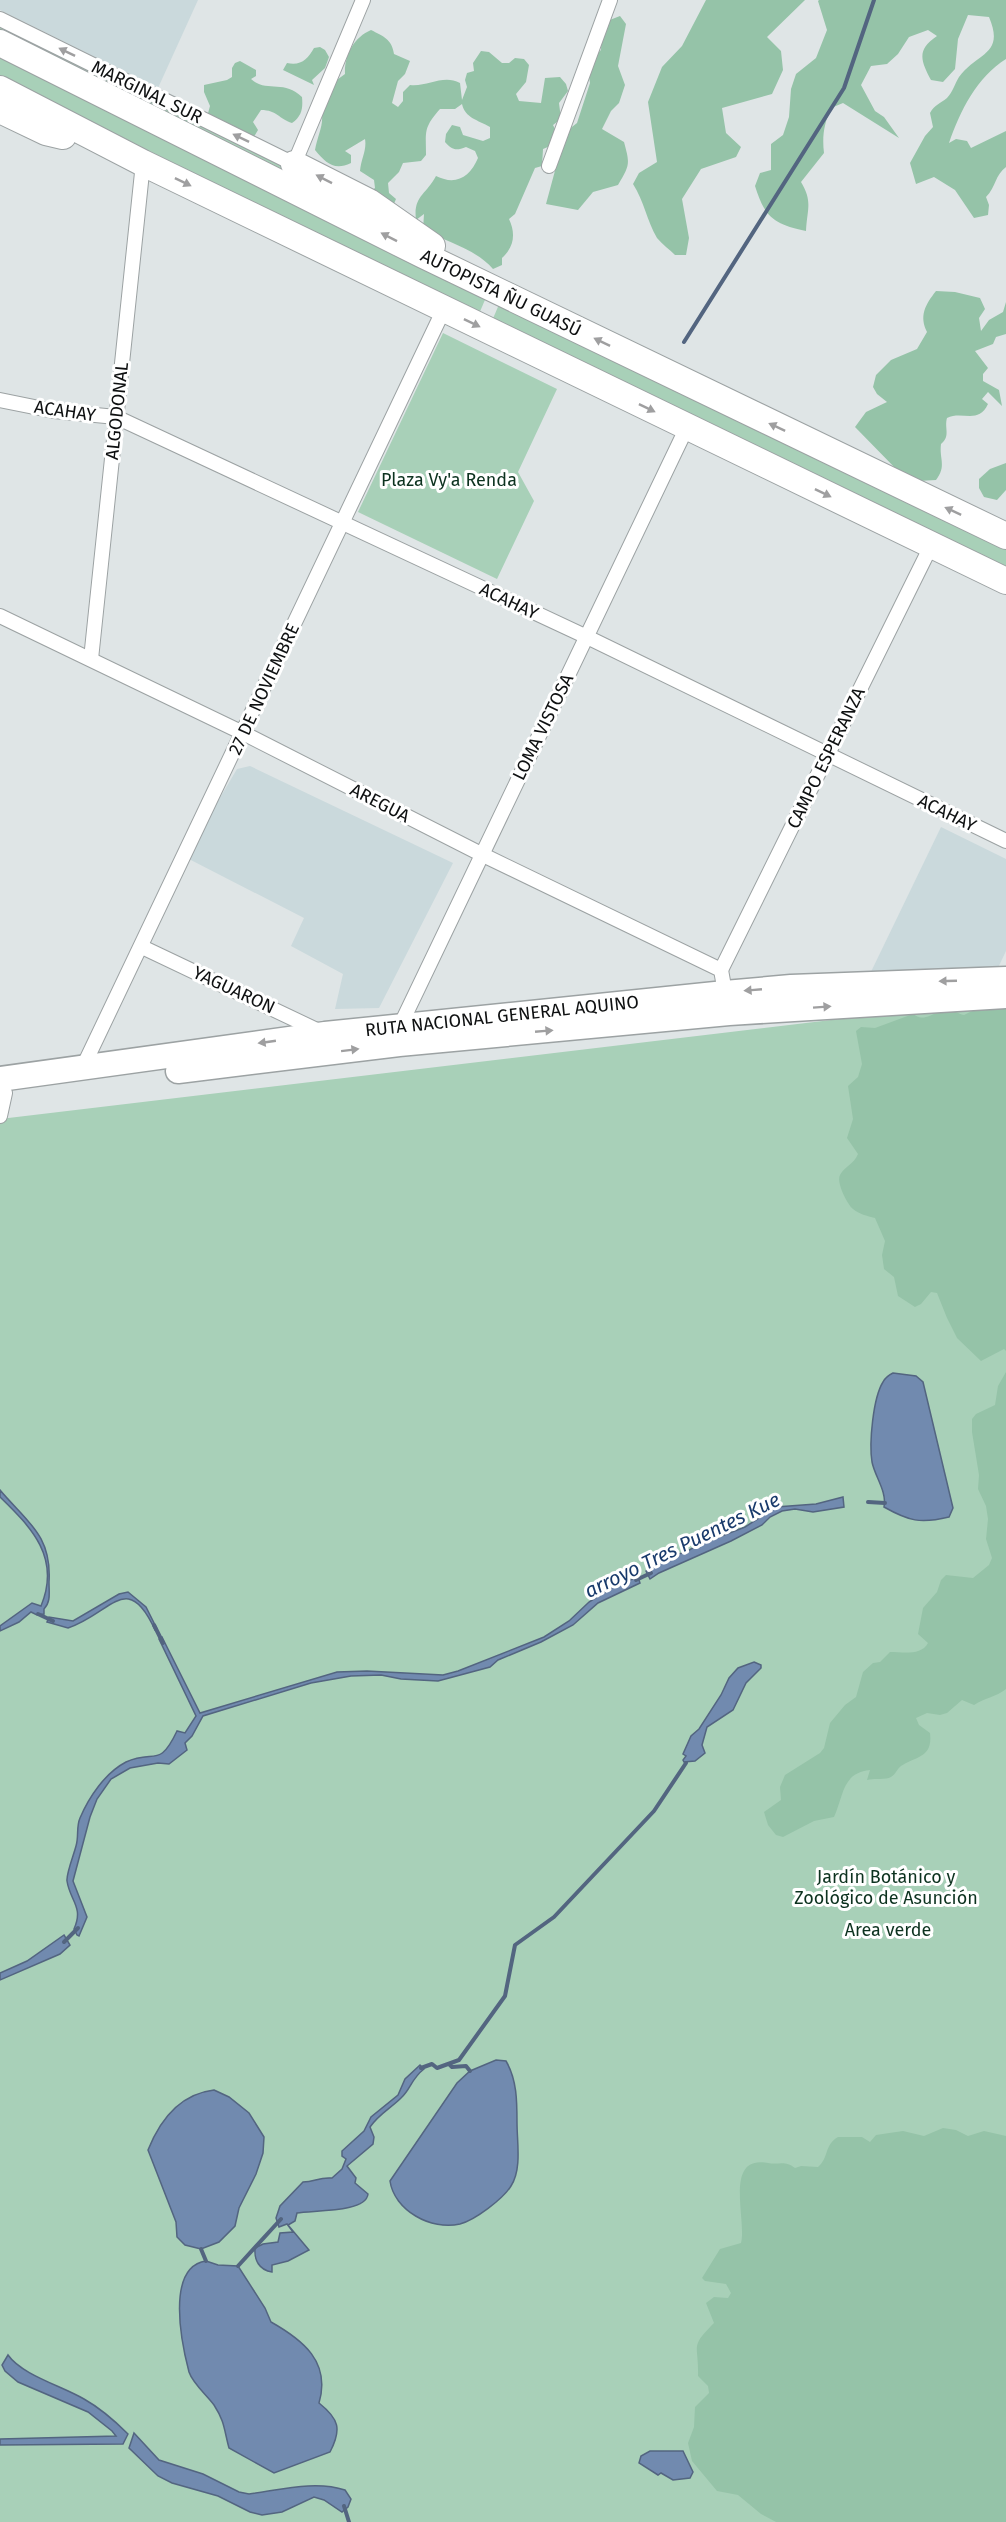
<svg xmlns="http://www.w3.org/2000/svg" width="1006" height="2522" viewBox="0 0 1006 2522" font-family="'Fira Sans',sans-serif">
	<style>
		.built { fill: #cad9dc }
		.green { fill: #a8d0b8 }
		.forest { fill: #95c3a8 }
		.water { fill: #718aaf; stroke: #536580; stroke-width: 1.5 }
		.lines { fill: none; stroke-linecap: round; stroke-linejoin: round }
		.stream { stroke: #536580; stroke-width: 4 }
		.minor-casing { stroke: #9ca2a3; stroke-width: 16 }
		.trunk-casing { stroke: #9ca2a3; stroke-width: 27 }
		.motorway-casing { stroke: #9ca2a3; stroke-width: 28 }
		.minor { stroke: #fff; stroke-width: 14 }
		.trunk { stroke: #fff; stroke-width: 24 }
		.motorway { stroke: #fff; stroke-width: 26 }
		.oneway { fill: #9f9fa0 }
		.labels { text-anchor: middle; stroke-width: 6; stroke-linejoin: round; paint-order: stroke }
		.street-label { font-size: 18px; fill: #0e1011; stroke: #fff }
		.park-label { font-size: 18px; fill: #0c321f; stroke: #fff }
		.water-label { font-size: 20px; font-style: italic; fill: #183a6b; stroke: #fff }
	</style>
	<rect width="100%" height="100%" fill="#dfe5e6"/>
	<!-- built -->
	<g class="built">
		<path d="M0 0H198L158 88 0 10Z"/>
		<path d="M250 766 453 863 379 1008 335 1009 343 974 291 946 304 918 185 857 237 769Z"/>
		<path d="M941 827 1006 859V951L996 972 868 978Z"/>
	</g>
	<!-- green -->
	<g class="green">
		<path d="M0 27 346 197 405 233 0 32Z"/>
		<path d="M0 48 488 293 478 316 0 76Z"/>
		<path d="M501 300 1006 542V567L491 323Z"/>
		<path d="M443 333 557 389 518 472 534 501 497 579 358 512Z"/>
		<path d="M1006 1008V2522H0V1119L856 1017Z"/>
	</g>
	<!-- forest -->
	<g class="forest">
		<path d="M706 0H805L767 37 781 51 783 70 772 94 722 108 726 133 741 147 736 157 701 169 682 199 689 238 686 255H675C670 250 662 244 657 238 647 221 644 201 633 184L639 173 657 162 648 102 662 67 682 46Z"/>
		<path d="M819 0H1006V59C977 77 960 111 949 143L956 139 967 141 971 148 1006 131V167C995 175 996 187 986 197L989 205 988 215 974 218 955 190 934 177 916 184 910 163 925 136 933 127 930 113C935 104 940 104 947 98 953 92 955 83 959 77 978 52 1005 55 989 17L968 15 958 39 955 69 943 82 931 80C921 61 916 50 937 36L928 30 909 37 898 54 887 64 871 66 861 85 875 111 884 117 899 138 843 103 831 108C824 124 822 136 824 153L801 182C813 202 807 209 806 231 774 224 765 218 755 186L760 173 771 170V144L783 135 789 117 791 89 796 74 816 58 827 30 818 1Z"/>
		<path d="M620 16 626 24 618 66 625 85 619 103 611 111 602 129 624 142C630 164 630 165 618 185L593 192 578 210 546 204 556 167 559 139 555 144 543 149 542 166 535 168 515 214 509 219C516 234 514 247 502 258V265L493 269C477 250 446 241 423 230L424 214 416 220C413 196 426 195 436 176 456 186 470 177 478 158L475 151 466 147C456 151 452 150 445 142L446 134 452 125 460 127 463 135 483 141 490 138V127C478 120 465 118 462 104L455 109H440C423 128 426 132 426 155L421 161 403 163 399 172 388 183 389 193 396 199 393 206 366 195 375 188 374 180 360 171C361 159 367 150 365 139L345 151 351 155V163C334 171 326 163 315 150 318 133 326 122 320 106L330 85 345 74C344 56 354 37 371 30 383 36 392 39 394 54L410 61 405 74 398 81 392 103 398 107 403 101V92L410 85C428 87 443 74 460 83L462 100 467 87 465 80 467 73 474 71 473 63 481 51 489 52 502 63H509L515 58 524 59 529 65 526 82 516 94 519 101 541 103 545 78 560 77 566 84 568 91 559 103 561 119 553 125 559 137 577 123 590 83 587 63 601 50 602 23Z"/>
		<path d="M320 47 325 50 329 57 325 68 312 80 314 85 283 70 287 63C301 66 308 59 314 48Z"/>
		<path d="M240 61 256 70V76L251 79C266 93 284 79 302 97 303 108 302 116 292 123 279 119 277 110 261 110L253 122 258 130 252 140 207 117 210 106 204 92V85L227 80 232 77V68L235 63Z"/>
		<path d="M936 291 955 292 980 298 985 309 979 318 981 331 989 320 1003 312 1006 302V334L996 337 993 344 975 351 988 368 983 374V381L999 390 1002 406 988 392 982 399 988 404C978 425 962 410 947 418 944 428 951 436 941 444 939 459 947 466 936 480L918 481 900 473 855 427 866 412 887 402 877 394 873 387 876 375 891 360 917 349 927 332C919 316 925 305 936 291Z"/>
		<path d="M1006 463V490L997 500 984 497 979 488V479L990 469Z"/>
		<path d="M1006 1007V1351L1004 1349 981 1361 957 1338 947 1318 937 1293 931 1292 921 1304 915 1307 898 1296 894 1277 884 1269 882 1255 885 1241 875 1218C867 1216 859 1214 853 1209 847 1204 836 1182 840 1175 844 1167 854 1164 858 1154L847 1138 853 1119 848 1086 858 1077 862 1064 856 1031 861 1027 875 1028 913 1014C925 1023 933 1012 945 1010 952 1008 957 1014 964 1015L976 1009Z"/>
		<path d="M1006 1372V1689C996 1697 984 1698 974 1705L962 1700 947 1713 940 1715 927 1713 916 1718 919 1725 930 1733C933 1758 916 1756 901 1766 897 1769 896 1774 891 1777 886 1780 874 1778 867 1780L870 1770C842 1773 844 1795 834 1817L814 1821 783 1837 776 1835 768 1825 764 1812 781 1800 780 1787 785 1775 820 1753 824 1748 830 1723 845 1705 856 1697 863 1672 873 1663 880 1662 890 1652C903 1652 921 1656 928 1643L918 1634 923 1608 937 1592 941 1580 946 1575 973 1578 989 1565 992 1558 986 1539 988 1519 986 1506 978 1489 979 1475 972 1432V1419L976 1414 995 1405 998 1386Z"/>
		<path d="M943 2128 956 2130 968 2136 984 2131 1006 2136V2522H776L761 2514 738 2495 717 2491 692 2461 688 2443 694 2427 695 2407 709 2393 708 2386 698 2376C699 2344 689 2348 714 2323L706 2303 714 2297 728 2298 731 2293 726 2284 705 2281 702 2278 720 2249 741 2243C747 2220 723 2154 768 2163 779 2165 785 2160 795 2168L801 2166 818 2167C829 2158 824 2145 838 2137H862L870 2142 876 2135 903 2131 924 2136Z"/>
	</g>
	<!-- water -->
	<g class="water">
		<path d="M893 1373 916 1376 923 1382 953 1508 949 1517C920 1524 909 1521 884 1507 887 1491 875 1477 872 1462 869 1443 873 1398 883 1382 885 1378 889 1375 893 1373Z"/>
		<path d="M0 1490C27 1522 52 1535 49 1582 49 1593 51 1602 44 1609V1614L37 1615 31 1612 19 1622 0 1631V1626L32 1603 41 1606C61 1558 32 1528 0 1497Z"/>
		<path d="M843 1497 844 1507 813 1512 795 1509 782 1511 770 1517 762 1525 731 1541 659 1573 650 1579 646 1571 676 1554 684 1553 698 1545 745 1527 776 1507 816 1504Z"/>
		<path d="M638 1577 640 1583 598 1603 573 1625 541 1642 498 1660 490 1667 438 1681 401 1679 381 1675 351 1676 311 1683 203 1716 192 1736 185 1743 187 1750 169 1764 158 1763 130 1768 111 1779 97 1799 90 1817 73 1881 87 1917 79 1936 77 1935 74 1929C84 1907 70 1901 67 1881 66 1874 74 1854 76 1846 79 1837 76 1827 80 1818 89 1797 105 1773 126 1762 155 1749 159 1769 177 1731L185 1733 196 1716 159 1639 162 1637 200 1713 337 1672 367 1671 443 1675 458 1671 544 1637 569 1621 589 1602 616 1585Z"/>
		<path d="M128 1592 146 1607 157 1629 155 1630C127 1569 111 1614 68 1628L47 1622 49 1617 73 1621 119 1594Z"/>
		<path d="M754 1662 761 1665V1668L746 1683 733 1710 707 1727 702 1745 705 1753 695 1761 684 1762 683 1760 686 1756 683 1754 691 1736 699 1729 721 1695 729 1678 738 1668Z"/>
		<path d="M64 1935 70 1945 60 1954 0 1980V1973L27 1961Z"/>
		<path d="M496 2060 506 2061C517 2080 517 2101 517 2123 517 2142 522 2169 511 2186 503 2199 475 2220 460 2224 431 2231 394 2210 390 2181L457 2083 470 2071Z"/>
		<path d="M420 2065 424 2069C411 2079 411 2089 401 2098 391 2108 379 2114 370 2127L374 2137 373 2144 347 2166 356 2178 355 2183 368 2194C366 2213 313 2210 297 2213L295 2221 288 2225 309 2250 288 2261 272 2265V2272C259 2270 254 2260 255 2248L263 2244 278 2242 280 2233 293 2232 287 2224 279 2227 276 2218 280 2206 303 2182C315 2182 318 2177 332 2178L342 2169 346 2159 342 2156V2151L364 2131 371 2117 398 2095 405 2079Z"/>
		<path d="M214 2090 229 2097 249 2113 264 2137 263 2153 256 2174 239 2208 235 2226 219 2242 201 2249 185 2245 177 2237 176 2222 148 2150C160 2120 180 2094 214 2090Z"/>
		<path d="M206 2261 218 2265 238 2266 265 2308 271 2322C303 2340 331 2362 319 2403 339 2419 342 2429 330 2452L274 2473 229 2448C224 2430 225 2422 214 2405 207 2395 193 2384 189 2372 182 2345 165 2267 206 2261Z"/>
		<path d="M8 2355C22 2375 62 2386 84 2399 100 2408 115 2421 128 2434L123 2444 0 2445V2439L116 2436 112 2431 88 2412 18 2382 5 2371 2 2365Z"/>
		<path d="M134 2433 159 2460 203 2474 239 2492 249 2494C280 2490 315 2480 345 2490L351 2499 348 2507 342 2512 324 2500 314 2497 282 2512 262 2515 250 2512 218 2496 172 2483 158 2476 129 2448Z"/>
		<path d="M650 2451H683L693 2472 690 2478 673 2480 661 2473 658 2475 639 2463 641 2456Z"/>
	</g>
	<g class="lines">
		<!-- stream -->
		<g class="stream">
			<path d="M684 342 844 88 874 0"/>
			<path d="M868 1502 885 1503"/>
			<path d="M636 1580 651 1573"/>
			<path d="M38 1614 53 1621"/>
			<path d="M154 1625 163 1643"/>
			<path d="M64 1942 78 1928"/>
			<path d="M449 2064 452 2067 466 2066 470 2071"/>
			<path d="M421 2068 432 2064 437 2068 459 2060 505 1996 515 1945 554 1917 654 1811 686 1763"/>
			<path d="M201 2249 206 2261"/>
			<path d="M238 2266 281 2219"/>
			<path d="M344 2506 349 2522"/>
		</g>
		<!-- minor casing -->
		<g class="minor-casing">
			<g id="minor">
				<path d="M0 19 294 164 363 0"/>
				<path d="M549 166 610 0"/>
				<path d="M0 400 54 411 116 417 587 637 1006 841"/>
				<path d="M0 616 243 733 481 854 721 970 726 998"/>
				<path d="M91 659 143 163"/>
				<path d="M142 947 321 1032"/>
				<path d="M721 970 931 546"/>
				<path d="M400 1026 687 427"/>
				<path d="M82 1069 444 309"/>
				<path d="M0 1116 5 1093"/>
			</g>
		</g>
		<!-- trunk casing -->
		<g class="trunk-casing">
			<g id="trunk">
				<path d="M178 1071 399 1044 729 1013 1006 996"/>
				<path d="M0 1079 325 1034 725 993 791 987 1006 979"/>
			</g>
		</g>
		<!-- motorway casing -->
		<g class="motorway-casing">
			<g id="motorway">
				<path d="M0 43 423 255 1006 536"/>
				<path d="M0 89 143 163 1006 581"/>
				<path d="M0 110 46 132 63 136"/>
				<path d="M294 164 369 202 432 246"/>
			</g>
		</g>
		<!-- minor -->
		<use href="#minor" class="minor"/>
		<!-- trunk -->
		<use href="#trunk" class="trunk"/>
		<!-- motorway -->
		<use href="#motorway" class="motorway"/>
	</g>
	<!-- one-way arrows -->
	<defs><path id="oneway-solid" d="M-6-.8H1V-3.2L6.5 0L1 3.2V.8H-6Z" transform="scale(1.5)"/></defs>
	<g class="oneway">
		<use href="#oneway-solid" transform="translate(67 52) rotate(-154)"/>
		<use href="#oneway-solid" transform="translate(241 138) rotate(-154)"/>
		<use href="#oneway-solid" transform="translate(324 179) rotate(-153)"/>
		<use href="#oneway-solid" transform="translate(183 182) rotate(26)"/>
		<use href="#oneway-solid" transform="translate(389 237) rotate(-153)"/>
		<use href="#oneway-solid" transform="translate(472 323) rotate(26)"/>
		<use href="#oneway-solid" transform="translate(602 342) rotate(-154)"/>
		<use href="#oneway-solid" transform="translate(647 408) rotate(26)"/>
		<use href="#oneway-solid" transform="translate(777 427) rotate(-155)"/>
		<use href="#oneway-solid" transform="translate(823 493) rotate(26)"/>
		<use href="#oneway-solid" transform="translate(953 511) rotate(-155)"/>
		<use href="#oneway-solid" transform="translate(948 981) rotate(178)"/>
		<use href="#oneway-solid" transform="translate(753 990) rotate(175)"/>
		<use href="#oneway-solid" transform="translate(822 1007) rotate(-4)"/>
		<use href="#oneway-solid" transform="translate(544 1031) rotate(-5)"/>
		<use href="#oneway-solid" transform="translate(267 1042) rotate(172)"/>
		<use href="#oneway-solid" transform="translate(350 1050) rotate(-7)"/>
	</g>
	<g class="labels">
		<!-- street labels -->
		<g class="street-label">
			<text transform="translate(147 92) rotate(26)" y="6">MARGINAL SUR</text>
			<text transform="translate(501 293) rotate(26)" y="6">AUTOPISTA ÑU GUASÚ</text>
			<text transform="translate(65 411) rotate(8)" y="6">ACAHAY</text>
			<text transform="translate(117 411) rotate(-84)" y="6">ALGODONAL</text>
			<text transform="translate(509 601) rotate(25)" y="6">ACAHAY</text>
			<text transform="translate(264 689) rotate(-65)" y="6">27 DE NOVIEMBRE</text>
			<text transform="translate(543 727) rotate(-64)" y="6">LOMA VISTOSA</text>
			<text transform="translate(826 758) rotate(-64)" y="6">CAMPO ESPERANZA</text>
			<text transform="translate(380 803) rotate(27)" y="6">AREGUA</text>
			<text transform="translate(947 813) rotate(26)" y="6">ACAHAY</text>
			<text transform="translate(234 990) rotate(25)" y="6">YAGUARON</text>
			<text transform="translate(502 1016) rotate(-6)" y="6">RUTA NACIONAL GENERAL AQUINO</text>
		</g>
		<!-- park labels -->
		<g class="park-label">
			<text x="449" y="486">Plaza Vy'a Renda</text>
			<text x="886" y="1883">Jardín Botánico y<tspan x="886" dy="21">Zoológico de Asunción</tspan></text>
			<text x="888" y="1936">Area verde</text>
		</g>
		<!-- water labels -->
		<g class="water-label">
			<text transform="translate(682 1545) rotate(-26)" y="7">arroyo Tres Puentes Kue</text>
		</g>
	</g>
</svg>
